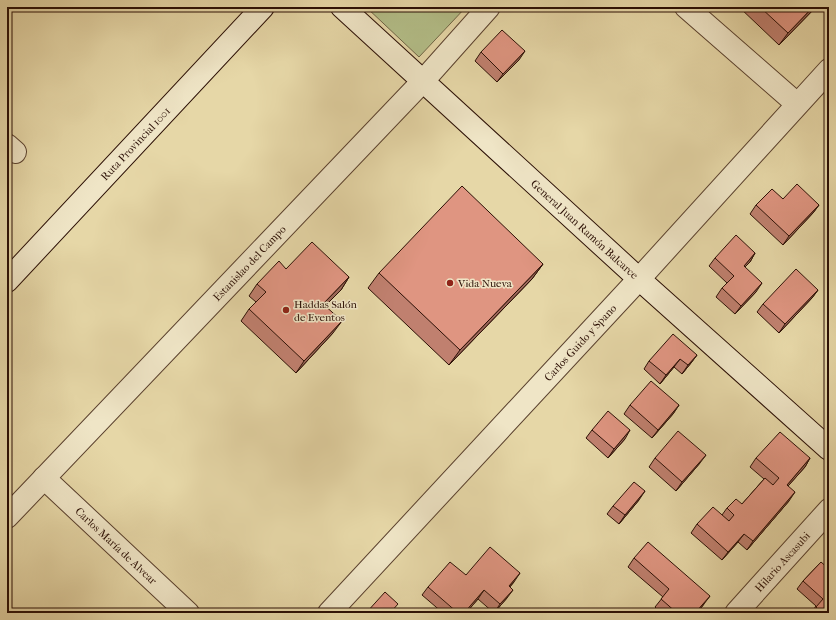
<svg xmlns="http://www.w3.org/2000/svg" width="836" height="620" viewBox="0 0 836 620" font-family="'IM FELL French Canon',serif">
	<style>
		.green { fill: #b3be88; stroke: #6f6646 }
		.lines { fill: none; stroke-linecap: round; stroke-linejoin: round }
		.street-casing { stroke: #5a412e; stroke-width: 24 }
		.secondary-casing { stroke: #2b0f05; stroke-width: 24 }
		.street { stroke: #efe5c6; stroke-width: 22 }
		.secondary { stroke: #efe5c6; stroke-width: 22 }
		.wall { fill: #c0806f; stroke: #2b0f05 }
		.shaded-wall { fill: #9c685a; stroke: #2b0f05 }
		.building { fill: #df9581; stroke: #2b0f05 }
		.poi-dot { fill: #8f2418; stroke: #efe5c6; stroke-width: 1.5 }
		.labels { text-anchor: middle; stroke-width: 3; stroke-linejoin: round; paint-order: stroke }
		.street-label { font-size: 11px; fill: #2b0f05; stroke: #efe5c6 }
		.poi-label { font-size: 11px; fill: #2b0f05; stroke: #efe5c6; text-anchor: start }
	</style>
	<rect width="100%" height="100%" fill="#e6d7a7"/>
	<filter id="stains"><feTurbulence type="fractalNoise" baseFrequency=".005" numOctaves="4"/><feColorMatrix values="0 0 0 0 .2 0 0 0 0 .09 0 0 0 0 .02 0 0 0 .5 -.17"/></filter>
	<radialGradient id="worn" r=".72"><stop offset=".6" stop-color="#630" stop-opacity="0"/><stop offset="1" stop-color="#630" stop-opacity=".3"/></radialGradient>
	<!-- green -->
	<path class="green" d="M366 7H466L419 57Z"/>
	<g class="lines">
		<!-- street casing -->
		<g class="street-casing">
			<g id="street">
				<path d="M686 7 797 104"/>
				<path d="M7 145 15 152"/>
				<path id="s1" d="M44 478 188 613"/>
				<path id="s2" d="M7 517 423 81 489 7"/>
				<path id="s3" d="M329 613 639 279 829 70"/>
				<path id="s4" d="M736 613 829 510"/>
			</g>
		</g>
		<!-- secondary casing -->
		<g class="secondary-casing">
			<g id="secondary">
				<path id="s5" d="M342 7 639 279 829 449"/>
				<path id="s6" d="M7 281 263 7"/>
			</g>
		</g>
		<!-- street -->
		<use href="#street" class="street"/>
		<!-- secondary -->
		<use href="#secondary" class="secondary"/>
	</g>
	<!-- wall -->
	<g class="wall">
		<path d="M739 7H816L779 45Z"/>
		<path d="M481 52 519 60 497 82 475 61Z"/>
		<path d="M783 199 819 205 813 213 783 245 750 214 756 205Z"/>
		<path d="M755 253 750 262 745 267 756 292 735 314 716 297 722 288 727 283 709 266 715 258Z"/>
		<path d="M543 264 532 279 449 365 368 288 379 273Z"/>
		<path d="M286 269 349 277 341 290 325 305 333 333 296 373 241 321 249 309 256 302 249 296 257 284Z"/>
		<path d="M818 290 812 298 779 333 757 312 763 304Z"/>
		<path d="M697 355 691 363 682 374 674 367 660 384 644 369 649 361Z"/>
		<path d="M630 405H679L673 414 652 438 624 414Z"/>
		<path d="M592 430 625 439 608 458 586 438Z"/>
		<path d="M655 458 700 463 676 491 649 467Z"/>
		<path d="M756 458H810L805 467 788 486 789 501 747 550 738 542 722 560 691 533 697 524 722 515 727 508 742 504 764 479 750 467Z"/>
		<path d="M639 500 619 524 607 514 613 506Z"/>
		<path d="M634 558 704 604 697 613H661L655 607 663 597 628 567Z"/>
		<path d="M821 562 829 613H811L816 606 797 589 803 581Z"/>
		<path d="M466 575 514 582 510 587 507 598 494 613 478 599 466 613H443L422 595 428 587Z"/>
	</g>
	<!-- shaded-wall -->
	<g class="shaded-wall">
		<path d="M813 7H816L779 45 788 33Z"/>
		<path d="M525 51 519 60 497 82 503 74Z"/>
		<path d="M819 205 813 213 783 245 789 236Z"/>
		<path d="M755 253 750 262 738 274 744 266Z"/>
		<path d="M543 264 532 279 449 365 460 350Z"/>
		<path d="M349 277 341 290 315 316 323 304Z"/>
		<path d="M762 283 756 292 735 314 741 306Z"/>
		<path d="M818 290 812 298 779 333 785 324Z"/>
		<path d="M342 321 333 333 296 373 304 361Z"/>
		<path d="M697 355 691 363 682 374 688 365Z"/>
		<path d="M680 359 674 367 660 384 666 375Z"/>
		<path d="M679 405 673 414 652 438 658 430Z"/>
		<path d="M630 430 625 439 608 458 614 449Z"/>
		<path d="M706 455 700 463 676 491 682 482Z"/>
		<path d="M810 458 805 467 781 494 787 485Z"/>
		<path d="M645 491 639 500 619 524 625 515Z"/>
		<path d="M795 492 789 501 747 550 753 541Z"/>
		<path d="M744 534 738 542 722 560 728 552Z"/>
		<path d="M520 573 514 582 503 594 509 586Z"/>
		<path d="M484 590 478 599 466 613H464Z"/>
		<path d="M513 590 507 598 494 613 500 604Z"/>
		<path d="M710 596 704 604 697 613H695Z"/>
	</g>
	<!-- building -->
	<g class="building">
		<path d="M760 7H813L788 33Z"/>
		<path d="M502 30 525 51 503 74 481 52Z"/>
		<path d="M797 184 819 205 789 236 756 205 772 189 783 199Z"/>
		<path d="M462 186 543 264 460 350 379 273Z"/>
		<path d="M736 235 755 253 744 266 762 283 741 306 722 288 734 276 715 258Z"/>
		<path d="M312 242 349 277 323 304 342 321 304 361 249 309 266 292 257 284 279 261 286 269Z"/>
		<path d="M796 269 818 290 785 324 763 304Z"/>
		<path d="M673 334 697 355 688 365 680 359 666 375 649 361Z"/>
		<path d="M651 381 679 405 658 430 630 405Z"/>
		<path d="M608 411 630 430 614 449 592 430Z"/>
		<path d="M678 431 706 455 682 482 655 458Z"/>
		<path d="M780 432 810 458 787 485 795 492 753 541 744 534 728 552 697 524 713 507 729 521 734 515 727 508 736 499 742 504 765 478 773 485 779 478 756 458Z"/>
		<path d="M634 482 645 491 625 515 613 506Z"/>
		<path d="M648 542 710 596 695 613H677L661 599 669 589 634 558Z"/>
		<path d="M490 547 520 573 509 586 513 590 500 604 484 590 464 613H458L428 587 450 562 466 575Z"/>
		<path d="M821 562 829 569V613H822L816 607 823 599 803 581Z"/>
		<path d="M385 592 398 604 390 613H366Z"/>
	</g>
	<!-- markers -->
	<g class="poi-dot">
		<circle cx="450" cy="283" r="4"/>
		<circle cx="286" cy="310" r="4"/>
	</g>
	<g class="labels">
		<!-- street labels -->
		<g class="street-label">
			<text dy="4" stroke="none"><textPath href="#s6" startOffset="188">Ruta Provincial 1001</textPath></text>
			<text dy="4" stroke="none"><textPath href="#s5" startOffset="329">General Juan Ramón Balcarce</textPath></text>
			<text dy="4" stroke="none"><textPath href="#s2" startOffset="351">Estanislao del Campo</textPath></text>
			<text dy="4" stroke="none"><textPath href="#s3" startOffset="369">Carlos Guido y Spano</textPath></text>
			<text dy="4" stroke="none"><textPath href="#s1" startOffset="99">Carlos María de Alvear</textPath></text>
			<text dy="4" stroke="none"><textPath href="#s4" startOffset="69">Hilario Ascasubi</textPath></text>
		</g>
		<!-- poi labels -->
		<g class="poi-label">
			<text x="458" y="287">Vida Nueva</text>
			<text x="294" y="308">Haddas Salón<tspan x="294" dy="13">de Eventos</tspan></text>
		</g>
	</g>
	<!-- margin -->
	<rect width="836" height="620" fill="none" stroke="#e6d7a7" stroke-width="24"/>
	<rect x="8" y="8" width="820" height="604" fill="none" stroke="#2b0f05" stroke-width="2"/>
	<rect x="12" y="12" width="812" height="596" fill="none" stroke="#2b0f05"/>
	<rect width="100%" height="100%" filter="url(#stains)"/>
	<rect width="100%" height="100%" fill="url(#worn)"/>
</svg>
